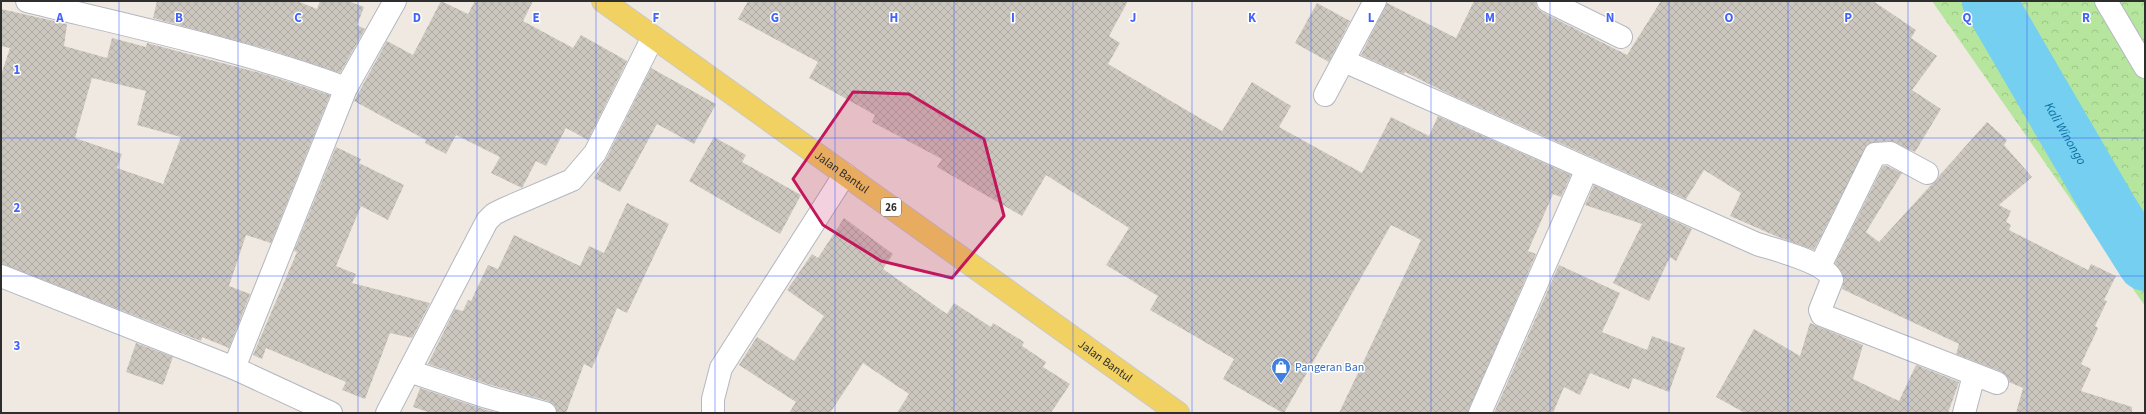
<svg xmlns="http://www.w3.org/2000/svg" width="2146" height="414" viewBox="0 0 2146 414" font-family="'Source Sans 3',sans-serif">
	<style>
		.forest { fill: url(#forest-crowns) }
		.lines { fill: none; stroke-linecap: round; stroke-linejoin: round }
		.river { stroke: #75cff0; stroke-width: 54 }
		.building { fill: url(#building-cross-hatch); fill-rule: evenodd }
		.minor-casing { stroke: #b4b7c1; stroke-width: 24 }
		.primary-casing { stroke: #c9c9c9; stroke-width: 24 }
		.minor { stroke: #fff; stroke-width: 22 }
		.primary { stroke: #f2d163; stroke-width: 22 }
		.marked { fill: #c2185b; fill-opacity: 0.2; stroke: #c2185b; stroke-width: 3; stroke-linejoin: round }
		.grid { fill: none; stroke: #4264fb; stroke-width: 1; stroke-opacity: 0.55 }
		.labels { text-anchor: middle; stroke-width: 3; stroke-linejoin: round; paint-order: stroke }
		.shield { fill: #fff; stroke: #6d6d6d; stroke-width: 1 }
		.shield-label { font-size: 11px; font-weight: bold; fill: #2e2e2e }
		.street-label { font-size: 12px; fill: #2e2e2e; stroke: #fff }
		.shop-label { font-size: 12px; fill: #366cbe; stroke: #fff; text-anchor: start }
		.water-label { font-size: 13px; font-style: italic; fill: #0d6fa3; stroke: #fff }
		.grid-label { font-size: 13px; text-anchor: middle; font-weight: bold; fill: #4264fb; stroke: #fff; stroke-width: 3; stroke-linejoin: round; paint-order: stroke }
	</style>
	<defs>
		<pattern id="forest-crowns" width="20" height="18" patternUnits="userSpaceOnUse"><rect width="20" height="18" fill="#b6e59e"/><path d="M2 6a3 3 0 1 1 6 0M12 15a3 3 0 1 1 6 0" fill="none" stroke="#9dc588"/></pattern>
		<pattern id="building-cross-hatch" width="8" height="8" patternUnits="userSpaceOnUse"><rect width="8" height="8" fill="#cbc7bf"/><path d="M0 0l8 8M0 8l8-8" fill="none" stroke="#afaba4"/></pattern>
	</defs>
	<rect width="100%" height="100%" fill="#efe9e1"/>
	<!-- forest -->
	<path class="forest" d="M1932 1H2145V306Z"/>
	<g class="lines">
		<!-- river -->
		<path class="river" id="s1" d="M1989 1 2112 212 2145 264"/>
	</g>
	<!-- building -->
	<g class="building">
		<path d="M157 1H297L317 9 320 1H348L364 7 357 25 365 29 340 73 271 50 153 18Z"/>
		<path d="M441 1 468 14 475 1H533L523 21 573 48 581 35 627 61 588 140 566 128 546 166 536 161 522 188 491 173 500 157 456 135 446 154 425 143 426 140 354 101 387 41 413 55Z"/>
		<path d="M748 1H1128L1109 36 1120 43 1108 64 1222 131 1252 82 1291 106 1279 127 1362 173 1391 117 1429 136 1438 116 1571 175 1561 197 1553 194 1528 251 1536 254 1468 413H1339L1421 240 1391 225 1284 413H1283L1223 379 1234 359 1150 310 1158 296 1106 265 1129 228 1046 175 1022 216 937 167 942 159 872 122 875 115 809 78 818 62 738 19Z"/>
		<path d="M1474 1H1536L1537 8 1542 12 1627 55 1661 1H1873L1916 30 1911 38 1937 56 1912 90 1941 109 1915 152 1890 141 1868 144 1814 250 1778 237 1730 216 1741 193 1704 170 1686 199 1449 94 1405 72 1404 74 1361 55 1387 3 1456 38Z"/>
		<path d="M1317 3 1350 21 1329 62 1295 43Z"/>
		<path d="M1 9 67 24 64 46 107 58 112 38 146 47 147 43 264 74 330 95 271 243 246 235 229 286 250 294 229 348 202 337 201 341 1 264V75L10 48 1 46ZM92 78 146 91 137 125 181 137 163 184 117 168 122 154 75 138Z"/>
		<path d="M651 68 716 104 694 144 657 124 620 192 594 178 606 159Z"/>
		<path d="M1987 122 2007 140 2004 145 2032 177 1999 205 2011 211 2006 222 2011 225 2009 230 2088 270 2091 264 2116 276 2104 300 2107 301 2095 326 2098 328 2081 364 2091 369 2081 391 2132 407V413H2016L2023 388 2009 382 2007 376 2002 372 1956 354 1959 344 1842 289 1844 279 1835 263 1883 166H1887L1902 173 1866 232 1879 242 1931 185 1938 179 1939 176Z"/>
		<path d="M714 137 746 155 742 162 801 195 780 234 689 181Z"/>
		<path d="M336 147 361 159 359 163 404 185 388 220 361 206 336 266 356 274 352 283 430 303 412 338 390 333 365 399 342 390 346 382 266 348 262 359 253 355 297 252 294 251Z"/>
		<path d="M1594 185 1692 229 1676 261 1670 257 1649 301 1613 283 1642 224 1585 205Z"/>
		<path d="M627 203 669 224 627 313 617 308 592 368 584 364 566 413H557L554 405 548 401 491 385 428 364 455 309 463 311 468 300 471 301 488 265 498 269 514 235 580 266 589 246 604 253Z"/>
		<path d="M844 218 893 254 883 269 947 314 954 303 991 327 993 323 1024 342 1022 346 1046 362 1043 367 1070 384 1051 413H897L909 394 863 363 830 413H789L796 402 739 365 757 337 794 361 824 316 787 290 812 254 818 258Z"/>
		<path d="M1559 265 1620 293 1602 332 1647 350 1652 336 1685 348 1669 392 1633 378 1629 389 1590 373 1580 395 1564 387 1553 413H1494Z"/>
		<path d="M1810 323 1863 345 1853 379 1899 401 1916 365 1959 382 1948 413H1745L1716 397 1754 329 1800 356Z"/>
		<path d="M136 343 173 357 163 385 126 372Z"/>
		<path d="M420 388 483 409 498 413H431L413 407Z"/>
	</g>
	<g class="lines">
		<!-- minor casing -->
		<g class="minor-casing">
			<g id="minor">
				<path d="M27 1C134 27 243 50 346 88"/>
				<path d="M1548 1 1621 37"/>
				<path d="M2106 1 2145 67"/>
				<path d="M1344 61 1757 244C1775 250 1827 262 1832 280L1820 310 1822 315 1997 383"/>
				<path d="M1325 95 1375 1"/>
				<path d="M1820 266 1875 154 1890 153 1927 173"/>
				<path d="M1 276 234 368 331 413"/>
				<path d="M234 368 346 88 395 1"/>
				<path d="M409 371 487 397 545 413"/>
				<path d="M387 413 487 221 494 214 504 209 572 180 595 153 653 37"/>
				<path d="M713 413V399L721 368 845 174"/>
				<path d="M1480 413 1587 169"/>
				<path d="M1964 413 1974 375"/>
			</g>
		</g>
		<!-- primary casing -->
		<g class="primary-casing">
			<g id="primary">
				<path id="s2" d="M603 1 1178 413"/>
			</g>
		</g>
		<!-- minor -->
		<use href="#minor" class="minor"/>
		<!-- primary -->
		<use href="#primary" class="primary"/>
	</g>
	<!-- marked area -->
	<path class="marked" d="M853 92 909 94 984 139 1004 216 952 278 881 261 823 225 793 179Z"/>
	<!-- grid -->
	<path class="grid" d="M119 1V413M238 1V413M358 1V413M477 1V413M596 1V413M715 1V413M835 1V413M954 1V413M1073 1V413M1192 1V413M1311 1V413M1431 1V413M1550 1V413M1669 1V413M1788 1V413M1908 1V413M2027 1V413M1 138H2145M1 276H2145"/>
	<!-- icons -->
	<defs>
		<g id="shop-pin" transform="scale(1)"><path d="M0 17L-7.5 6A9.5 9.5 0 1 1 7.5 6Z" fill="#3f7fe0" stroke="#fff"/><path d="M-5-2.5h2.3a2.7 3.5 0 0 1 5.4 0H5L5.5 6h-11ZM-1.5-2.5h3a1.5 2.3 0 0 0-3 0Z" fill="#fff"/></g>
	</defs>
	<g fill-rule="evenodd">
		<use href="#shop-pin" x="1281" y="367"/>
	</g>
	<g class="labels">
		<!-- shield labels -->
		<rect class="shield" x="881" y="198" width="20" height="18" rx="3"/>
		<g class="shield-label">
			<text x="891" y="211">26</text>
		</g>
		<!-- street labels -->
		<g class="street-label">
			<text dy="4" stroke="none"><textPath href="#s2" startOffset="294">Jalan Bantul</textPath></text>
			<text dy="4" stroke="none"><textPath href="#s2" startOffset="618">Jalan Bantul</textPath></text>
		</g>
		<!-- shop labels -->
		<g class="shop-label">
			<text x="1295" y="371">Pangeran Ban</text>
		</g>
		<!-- water labels -->
		<g class="water-label">
			<text dy="5" stroke="none"><textPath href="#s1" startOffset="153">Kali Winongo</textPath></text>
		</g>
	</g>
	<g class="grid-label">
		<text x="60" y="22">A</text>
		<text x="179" y="22">B</text>
		<text x="298" y="22">C</text>
		<text x="417" y="22">D</text>
		<text x="536" y="22">E</text>
		<text x="656" y="22">F</text>
		<text x="775" y="22">G</text>
		<text x="894" y="22">H</text>
		<text x="1013" y="22">I</text>
		<text x="1133" y="22">J</text>
		<text x="1252" y="22">K</text>
		<text x="1371" y="22">L</text>
		<text x="1490" y="22">M</text>
		<text x="1610" y="22">N</text>
		<text x="1729" y="22">O</text>
		<text x="1848" y="22">P</text>
		<text x="1967" y="22">Q</text>
		<text x="2086" y="22">R</text>
		<text x="17" y="74">1</text>
		<text x="17" y="212">2</text>
		<text x="17" y="350">3</text>
	</g>
	<!-- border -->
	<rect width="2146" height="414" fill="none" stroke="#2e2e2e" stroke-width="4"/>
</svg>
